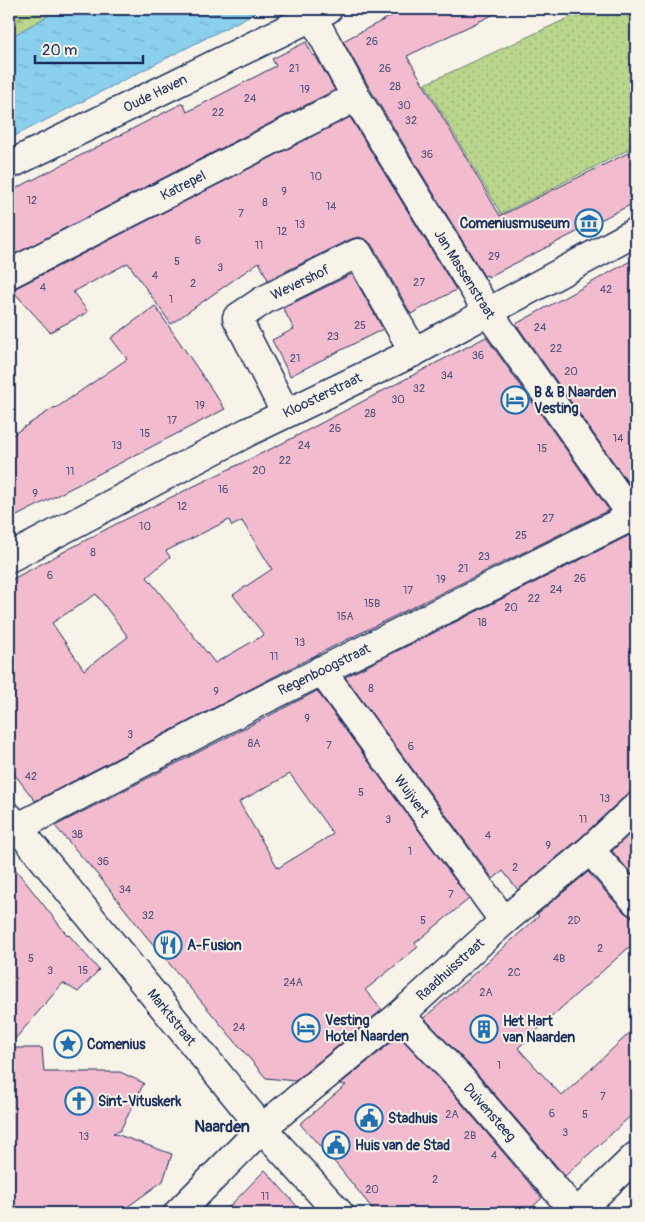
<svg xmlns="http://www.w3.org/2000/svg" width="645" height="1222" viewBox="0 0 645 1222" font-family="Pangolin,sans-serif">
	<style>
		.forest { fill: url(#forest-firs); stroke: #6a8275 }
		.park { fill: url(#park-dots); stroke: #6a8275 }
		.water { fill: url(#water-ripples); stroke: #5e8fb3 }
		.building { fill: #f3bbce; stroke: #1b2f5e; fill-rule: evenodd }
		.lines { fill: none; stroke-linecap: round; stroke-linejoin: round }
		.street-casing { stroke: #1b2f5e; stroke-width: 31 }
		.secondary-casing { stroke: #1b2f5e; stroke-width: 31 }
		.street { stroke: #f7f3e8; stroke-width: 28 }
		.secondary { stroke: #f7f3e8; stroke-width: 28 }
		.labels { text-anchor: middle; stroke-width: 4; stroke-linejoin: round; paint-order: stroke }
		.number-label { font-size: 11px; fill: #51527a }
		.street-label { font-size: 14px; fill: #1b2f5e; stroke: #f7f3e8 }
		.poi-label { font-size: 14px; font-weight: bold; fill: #1b2f5e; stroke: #f7f3e8; text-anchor: start }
		.quarter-label { font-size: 16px; font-weight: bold; fill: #1b2f5e; stroke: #f7f3e8 }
	</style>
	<defs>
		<pattern id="forest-firs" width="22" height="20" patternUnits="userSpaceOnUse" patternTransform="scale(1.25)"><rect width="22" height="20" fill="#bad58c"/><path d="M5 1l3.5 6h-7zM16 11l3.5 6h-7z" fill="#9fb77b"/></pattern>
		<pattern id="park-dots" width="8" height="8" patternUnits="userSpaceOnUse" patternTransform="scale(1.25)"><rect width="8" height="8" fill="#bad58c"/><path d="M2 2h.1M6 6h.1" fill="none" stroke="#9fb77b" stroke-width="1.8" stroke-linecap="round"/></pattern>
		<pattern id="water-ripples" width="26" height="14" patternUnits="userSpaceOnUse" patternTransform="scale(1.25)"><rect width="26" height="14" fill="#8acfec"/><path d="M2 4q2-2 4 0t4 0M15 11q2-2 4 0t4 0" fill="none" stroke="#76b2cd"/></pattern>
	</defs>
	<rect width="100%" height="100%" fill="#f7f3e8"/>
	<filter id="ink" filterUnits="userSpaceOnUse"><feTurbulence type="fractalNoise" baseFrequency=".02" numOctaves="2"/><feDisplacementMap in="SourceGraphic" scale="10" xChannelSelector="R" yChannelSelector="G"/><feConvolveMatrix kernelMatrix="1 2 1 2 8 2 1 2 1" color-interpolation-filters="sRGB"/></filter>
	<g filter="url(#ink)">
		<!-- forest -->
		<path class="forest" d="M9 9H60L9 38Z"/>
		<!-- park -->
		<path class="park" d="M588 9H636V146L501 214 425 84Z"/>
		<!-- water -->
		<path class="water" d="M60 9H258L253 14 9 139V38Z"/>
		<!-- building -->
		<g class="building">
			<path d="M405 9H505L407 56 500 216 636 149V202L488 277 487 275 484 276 370 89 343 41Z"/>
			<path d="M306 42 313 56 315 55 335 90 9 257V192L183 103 187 112 276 66 272 59Z"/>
			<path d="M350 117 456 290 411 314 372 245 367 240 359 237 351 239 268 280 259 262 171 324 128 263 73 292 88 312 50 332 11 289 16 288Z"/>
			<path d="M636 258V494L516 324Z"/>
			<path d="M352 274 383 329 290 376 272 340 294 329 283 308Z"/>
			<path d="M155 306 225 409 9 520V437L55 407 56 408 127 359 111 338Z"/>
			<path d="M486 337 609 510 312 657 35 801 9 767V581L116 524 281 444ZM229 520 232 526 242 521 272 569 233 595 264 635 215 663 147 577 170 557 166 551ZM96 594 128 637 84 670 52 623Z"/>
			<path d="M630 535 636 536V792H632L625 796 580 838 518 890 503 871 493 879 345 677Z"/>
			<path d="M317 691 469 899 415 943 418 947 365 990 382 1010 295 1081 266 1078 146 936 102 880 55 826ZM290 774 333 834 278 868 239 802Z"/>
			<path d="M636 828V879L612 851Z"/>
			<path d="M9 861 68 936 69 935 99 970 78 992 63 983 9 1046Z"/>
			<path d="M588 872 624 912 631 917H636V941L560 1009 518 1048 562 1096 636 1027V1111L565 1176 473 1069 424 1018 539 916 537 914Z"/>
			<path d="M399 1036 450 1090 542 1198 526 1213H376L337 1165 300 1124 346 1085 340 1084Z"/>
			<path d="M9 1048H42L44 1072H120L144 1083 120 1131 113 1133 172 1154 163 1181 119 1213H9Z"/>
			<path d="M265 1170 303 1213H223Z"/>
		</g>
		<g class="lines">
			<!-- street casing -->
			<g class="street-casing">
				<g id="street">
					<path d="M312 16 356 97 488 312 636 521"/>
					<path d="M9 165 328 9"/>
					<path d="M9 274 356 97"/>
					<path d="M285 412 237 318 264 300 358 253 414 352"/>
					<path d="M9 558 248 432 414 352 636 232"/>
					<path d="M321 670 504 921"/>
					<path d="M9 832 253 705 633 516"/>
					<path d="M590 850 636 902"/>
					<path d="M400 1015 462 1080 576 1213"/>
					<path d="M178 1213 262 1128 400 1015 504 921 590 850 636 807"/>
					<path d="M577 1213 636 1156"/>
				</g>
			</g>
			<!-- secondary casing -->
			<g class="secondary-casing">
				<path id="secondary" d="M9 817 262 1128 339 1213"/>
			</g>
			<!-- street -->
			<use href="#street" class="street"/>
			<!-- secondary -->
			<use href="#secondary" class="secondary"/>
		</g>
	</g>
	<!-- icons -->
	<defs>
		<g id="museum-ring" transform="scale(1.4375)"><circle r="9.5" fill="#f7f3e8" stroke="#1f6fb2" stroke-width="1.5"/><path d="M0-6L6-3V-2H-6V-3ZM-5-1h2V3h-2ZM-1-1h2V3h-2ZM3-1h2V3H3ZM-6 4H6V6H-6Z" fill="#1f6fb2"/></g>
		<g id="hotel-ring" transform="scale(1.4375)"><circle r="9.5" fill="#f7f3e8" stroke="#1f6fb2" stroke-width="1.5"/><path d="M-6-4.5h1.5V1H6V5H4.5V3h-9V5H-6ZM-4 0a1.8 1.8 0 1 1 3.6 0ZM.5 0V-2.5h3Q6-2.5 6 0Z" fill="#1f6fb2"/></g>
		<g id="restaurant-ring" transform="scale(1.4375)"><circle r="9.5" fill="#f7f3e8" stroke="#1f6fb2" stroke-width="1.5"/><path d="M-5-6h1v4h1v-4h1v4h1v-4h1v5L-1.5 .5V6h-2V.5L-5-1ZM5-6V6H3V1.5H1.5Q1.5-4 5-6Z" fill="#1f6fb2"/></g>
		<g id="building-ring" transform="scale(1.4375)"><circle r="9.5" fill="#f7f3e8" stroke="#1f6fb2" stroke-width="1.5"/><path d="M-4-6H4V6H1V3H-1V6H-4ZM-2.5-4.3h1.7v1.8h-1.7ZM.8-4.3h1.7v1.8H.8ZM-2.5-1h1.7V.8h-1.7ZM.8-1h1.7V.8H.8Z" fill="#1f6fb2"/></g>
		<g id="sight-ring" transform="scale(1.4375)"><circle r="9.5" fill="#f7f3e8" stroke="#1f6fb2" stroke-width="1.5"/><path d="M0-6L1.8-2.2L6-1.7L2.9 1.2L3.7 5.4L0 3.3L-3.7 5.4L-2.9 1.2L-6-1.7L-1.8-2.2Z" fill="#1f6fb2"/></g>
		<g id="church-ring" transform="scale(1.4375)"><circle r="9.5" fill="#f7f3e8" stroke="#1f6fb2" stroke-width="1.5"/><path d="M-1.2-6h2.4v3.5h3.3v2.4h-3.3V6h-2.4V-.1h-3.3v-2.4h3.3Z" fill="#1f6fb2"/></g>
		<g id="civic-ring" transform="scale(1.4375)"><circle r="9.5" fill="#f7f3e8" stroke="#1f6fb2" stroke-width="1.5"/><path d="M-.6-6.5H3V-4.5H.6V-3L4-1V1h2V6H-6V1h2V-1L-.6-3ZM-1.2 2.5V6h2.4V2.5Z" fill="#1f6fb2"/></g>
	</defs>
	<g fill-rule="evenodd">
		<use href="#museum-ring" x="589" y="223"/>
		<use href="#hotel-ring" x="515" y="400"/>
		<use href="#restaurant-ring" x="168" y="945"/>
		<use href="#hotel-ring" x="306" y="1028"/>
		<use href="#building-ring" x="484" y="1029"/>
		<use href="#sight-ring" x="68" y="1044"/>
		<use href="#church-ring" x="79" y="1101"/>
		<use href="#civic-ring" x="369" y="1118"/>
		<use href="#civic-ring" x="336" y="1145"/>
	</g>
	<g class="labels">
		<!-- number labels -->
		<g class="number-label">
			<text x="372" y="45">26</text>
			<text x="294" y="72">21</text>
			<text x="385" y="72">26</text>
			<text x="395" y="90">28</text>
			<text x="305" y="93">19</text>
			<text x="250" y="102">24</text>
			<text x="404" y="109">30</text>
			<text x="218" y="116">22</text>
			<text x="411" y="124">32</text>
			<text x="427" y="158">36</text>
			<text x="316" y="180">10</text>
			<text x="284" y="195">9</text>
			<text x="32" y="204">12</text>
			<text x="265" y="206">8</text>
			<text x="331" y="210">14</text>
			<text x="241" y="217">7</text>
			<text x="300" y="228">13</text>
			<text x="282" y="235">12</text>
			<text x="198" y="244">6</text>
			<text x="259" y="249">11</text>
			<text x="494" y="260">29</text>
			<text x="177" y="265">5</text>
			<text x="220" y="271">3</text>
			<text x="155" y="279">4</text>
			<text x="419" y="286">27</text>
			<text x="193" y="287">2</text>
			<text x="43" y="291">4</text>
			<text x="606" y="293">42</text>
			<text x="171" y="303">1</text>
			<text x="360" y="329">25</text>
			<text x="540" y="331">24</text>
			<text x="333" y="340">23</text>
			<text x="556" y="352">22</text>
			<text x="478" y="359">36</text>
			<text x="295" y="362">21</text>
			<text x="571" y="375">20</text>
			<text x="447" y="379">34</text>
			<text x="419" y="392">32</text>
			<text x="398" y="403">30</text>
			<text x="200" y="409">19</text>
			<text x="370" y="417">28</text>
			<text x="172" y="424">17</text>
			<text x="335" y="432">26</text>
			<text x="145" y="437">15</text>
			<text x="618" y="442">14</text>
			<text x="117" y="449">13</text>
			<text x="304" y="449">24</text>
			<text x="542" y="452">15</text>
			<text x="285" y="464">22</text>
			<text x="259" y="474">20</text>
			<text x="70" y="475">11</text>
			<text x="223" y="493">16</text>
			<text x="35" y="497">9</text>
			<text x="182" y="510">12</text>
			<text x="548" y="522">27</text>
			<text x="145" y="530">10</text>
			<text x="521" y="539">25</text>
			<text x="93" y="556">8</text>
			<text x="484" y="560">23</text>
			<text x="463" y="572">21</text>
			<text x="50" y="579">6</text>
			<text x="580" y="582">26</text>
			<text x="441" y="583">19</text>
			<text x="556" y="593">24</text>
			<text x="408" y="594">17</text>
			<text x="534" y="602">22</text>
			<text x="372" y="607">15B</text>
			<text x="511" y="611">20</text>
			<text x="345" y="620">15A</text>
			<text x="482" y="626">18</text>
			<text x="300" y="646">13</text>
			<text x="274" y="660">11</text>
			<text x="371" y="692">8</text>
			<text x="216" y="695">9</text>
			<text x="307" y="722">9</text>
			<text x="130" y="738">3</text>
			<text x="254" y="747">8A</text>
			<text x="329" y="749">7</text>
			<text x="411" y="750">6</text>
			<text x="31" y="780">42</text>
			<text x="361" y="796">5</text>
			<text x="605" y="802">13</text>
			<text x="388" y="823">3</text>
			<text x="583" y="823">11</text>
			<text x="77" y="838">38</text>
			<text x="488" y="839">4</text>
			<text x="548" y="849">9</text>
			<text x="410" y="855">1</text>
			<text x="103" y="865">36</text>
			<text x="515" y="871">2</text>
			<text x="125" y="893">34</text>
			<text x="451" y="898">7</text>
			<text x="148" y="919">32</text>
			<text x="423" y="924">5</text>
			<text x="574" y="924">2D</text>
			<text x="600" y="952">2</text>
			<text x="31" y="962">5</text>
			<text x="559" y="962">4B</text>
			<text x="50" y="974">3</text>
			<text x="83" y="974">15</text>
			<text x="514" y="976">2C</text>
			<text x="293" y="986">24A</text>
			<text x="486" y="996">2A</text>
			<text x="239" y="1031">24</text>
			<text x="499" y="1069">1</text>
			<text x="603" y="1100">7</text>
			<text x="552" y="1117">6</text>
			<text x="452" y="1118">2A</text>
			<text x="585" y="1118">5</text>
			<text x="565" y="1136">3</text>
			<text x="470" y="1139">2B</text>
			<text x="84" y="1140">13</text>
			<text x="494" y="1159">4</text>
			<text x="435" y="1183">2</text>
			<text x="372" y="1193">20</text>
			<text x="265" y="1200">11</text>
		</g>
		<!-- street labels -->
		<g class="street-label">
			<text transform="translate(155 93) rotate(-26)" y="5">Oude Haven</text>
			<text transform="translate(183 185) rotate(-27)" y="5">Katrepel</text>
			<text transform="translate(465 274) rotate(58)" y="5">Jan Massenstraat</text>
			<text transform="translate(300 282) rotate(-26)" y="5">Wevershof</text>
			<text transform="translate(322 395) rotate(-26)" y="5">Kloosterstraat</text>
			<text transform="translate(324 669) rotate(-26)" y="5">Regenboogstraat</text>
			<text transform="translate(412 796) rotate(54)" y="5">Wuijvert</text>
			<text transform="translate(450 969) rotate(-42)" y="5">Raadhuisstraat</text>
			<text transform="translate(172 1017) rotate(51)" y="5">Marktstraat</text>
			<text transform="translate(490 1112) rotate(49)" y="5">Duivensteeg</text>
		</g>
		<!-- poi labels -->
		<g class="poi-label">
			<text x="570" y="228" text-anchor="end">Comeniusmuseum</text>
			<text x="534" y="397">B &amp; B Naarden<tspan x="534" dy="16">Vesting</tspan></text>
			<text x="187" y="950">A-Fusion</text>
			<text x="325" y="1025">Vesting<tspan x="325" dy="16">Hotel Naarden</tspan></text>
			<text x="503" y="1026">Het Hart<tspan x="503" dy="16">van Naarden</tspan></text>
			<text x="87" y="1049">Comenius</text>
			<text x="98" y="1106">Sint-Vituskerk</text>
			<text x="388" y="1123">Stadhuis</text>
			<text x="355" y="1150">Huis van de Stad</text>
		</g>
		<!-- quarter labels -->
		<g class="quarter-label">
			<text x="222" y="1132">Naarden</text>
		</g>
	</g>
	<!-- margin -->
	<rect width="645" height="1222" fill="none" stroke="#f7f3e8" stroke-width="30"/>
	<rect x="15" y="15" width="615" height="1192" fill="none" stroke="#1b2f5e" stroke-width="2" filter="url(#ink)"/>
	<!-- scale -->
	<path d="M35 55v8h108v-8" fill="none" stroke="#1b2f5e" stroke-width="2.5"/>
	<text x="42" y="55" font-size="15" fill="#1b2f5e" stroke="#f7f3e8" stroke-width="4" paint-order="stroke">20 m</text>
</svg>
